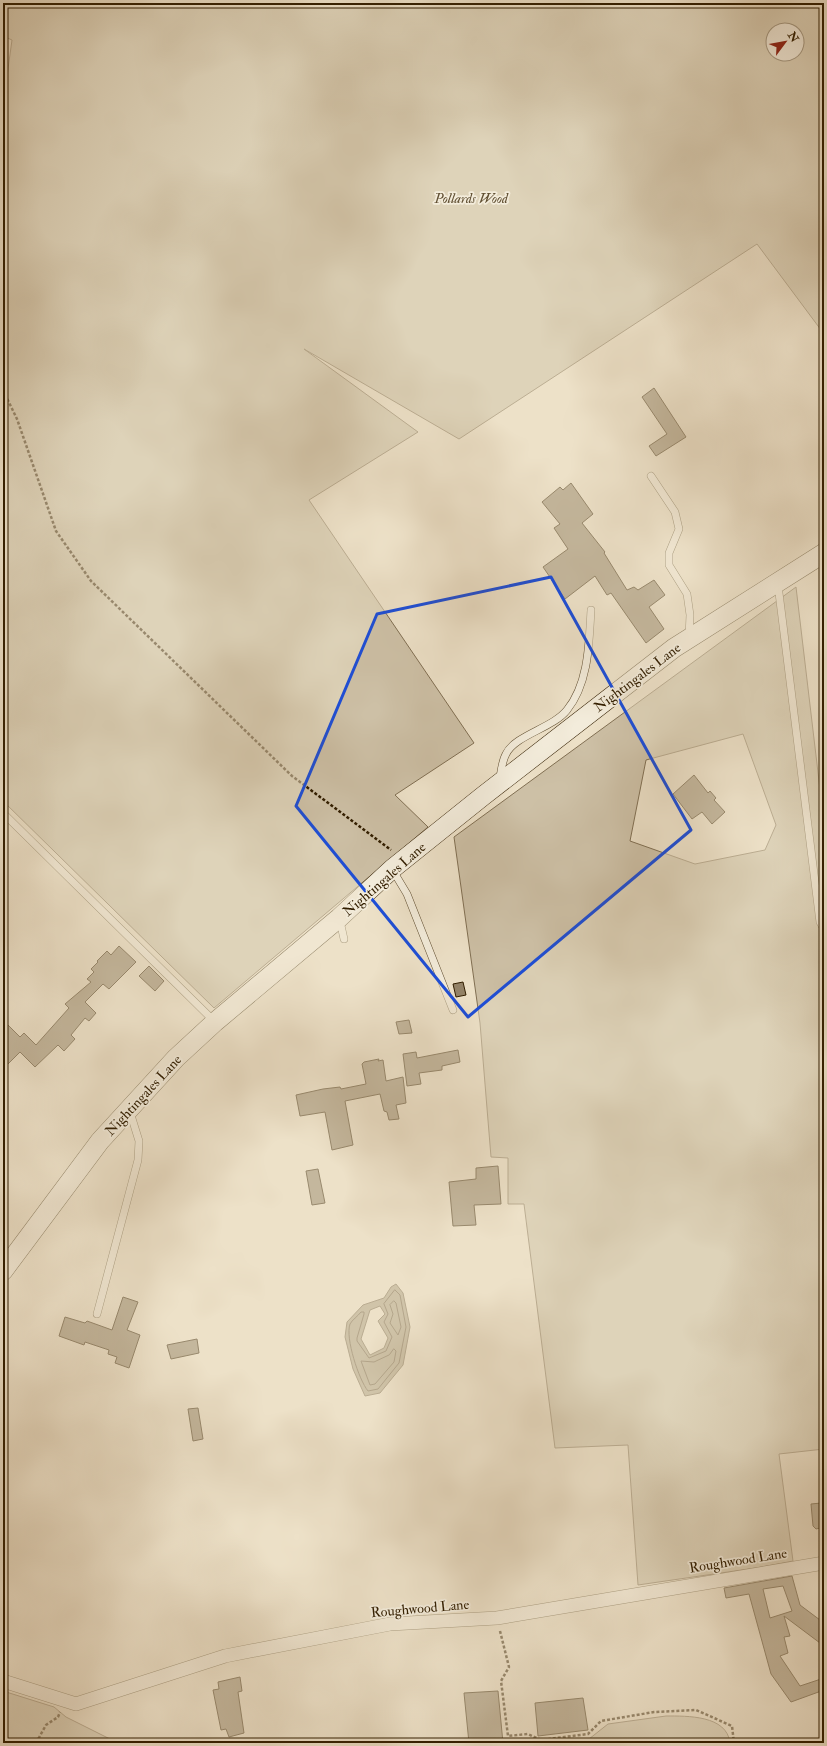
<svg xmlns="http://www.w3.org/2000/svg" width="827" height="1746" viewBox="0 0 827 1746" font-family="'IM FELL Double Pica',serif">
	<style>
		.green { fill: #cdc0a6; stroke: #806f53; fill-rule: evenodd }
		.water { fill: #ad9f84; stroke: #7c6b4f; fill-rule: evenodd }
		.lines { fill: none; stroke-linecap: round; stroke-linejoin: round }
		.shore { stroke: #705e42; stroke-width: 1 }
		.building { fill: #938368; stroke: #321e00; fill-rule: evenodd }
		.service-casing { stroke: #614f32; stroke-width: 8 }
		.minor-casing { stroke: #614f32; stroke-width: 14 }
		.secondary-casing { stroke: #321e00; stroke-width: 20 }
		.path { stroke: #321e00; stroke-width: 2.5; stroke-dasharray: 3 2; stroke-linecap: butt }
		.service { stroke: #f3ecdb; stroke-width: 7 }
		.minor { stroke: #f3ecdb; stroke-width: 13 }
		.secondary { stroke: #f3ecdb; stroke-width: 19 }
		.marked { fill: none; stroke: #1d4ed8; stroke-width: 3; stroke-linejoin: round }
		.labels { text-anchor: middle; stroke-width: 3.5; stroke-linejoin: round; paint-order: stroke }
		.park-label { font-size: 14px; font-style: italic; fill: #604f32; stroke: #f3ecdb }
		.street-label { font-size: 14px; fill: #321e00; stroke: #f3ecdb }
	</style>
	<rect width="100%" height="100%" fill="#ede1c8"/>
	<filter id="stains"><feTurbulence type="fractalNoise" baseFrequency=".005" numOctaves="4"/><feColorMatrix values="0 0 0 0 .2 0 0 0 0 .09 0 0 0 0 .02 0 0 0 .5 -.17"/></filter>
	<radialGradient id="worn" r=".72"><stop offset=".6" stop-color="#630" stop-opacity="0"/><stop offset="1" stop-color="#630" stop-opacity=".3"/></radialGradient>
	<!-- green -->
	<g class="green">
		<path d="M3 3H824V334L757 244 459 439 304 349 418 432 309 500 474 743 395 795 428 827 214 1008 3 801V105L12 40 3 36ZM773 30H797V54H773Z"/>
		<path d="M796 587 824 823V1449L779 1454 793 1561 762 1567 638 1585 628 1445 555 1448 524 1204H508V1158L491 1157 480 1023 454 837ZM743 734 776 825 765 850 695 864 630 841 646 760Z"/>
		<path d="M3 1691 54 1707 66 1717 118 1743H3Z"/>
		<path d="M666 1716C687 1716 727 1715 730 1743H557L589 1739 608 1724Z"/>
	</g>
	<!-- water -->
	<path class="water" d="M396 1284 403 1293 410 1327 403 1365 380 1393 365 1396 353 1369 345 1337 347 1322 363 1305 384 1298 391 1287ZM380 1306 385 1314 378 1321 388 1338 384 1348 370 1355 361 1339 370 1310Z"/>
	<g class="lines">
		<!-- shore -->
		<g class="shore">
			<path d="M395 1290 400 1295 406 1327 399 1363 378 1389 368 1391C359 1380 345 1338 350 1324 352 1320 358 1316 361 1312H364V1314L357 1338V1341L369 1358 386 1351 392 1337 384 1322 388 1314 384 1304Z"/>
			<path d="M394 1301 396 1303 401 1327 398 1335 390 1323 393 1314 390 1305Z"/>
			<path d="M394 1349 396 1351 394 1362 375 1384 370 1385 361 1361 374 1362 389 1355Z"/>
		</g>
	</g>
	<!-- building -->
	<g class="building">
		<path d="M654 388 686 437 656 456 649 446 667 434 642 397Z"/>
		<path d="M571 483 593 514 582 523 605 552 604 553 627 590 634 587 638 590 654 580 665 595 649 607 664 629 646 643 611 593 607 595 595 576 565 599 543 567 568 549 554 528 560 524 542 502 560 487 563 490Z"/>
		<path d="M694 775 708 793 710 791 716 798 714 800 725 812 712 824 702 812 692 819 673 794Z"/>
		<path d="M119 946 136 962 109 989 103 984 85 1002 96 1013 89 1021 85 1018 71 1035 75 1039 64 1051 58 1045 35 1067 20 1052 3 1069V1020L20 1037 24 1033 36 1045 69 1008 65 1004 91 982 87 979 94 972 91 969 98 962 97 961 107 951 111 955Z"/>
		<path d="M149 966 164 981 155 991 139 976Z"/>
		<path d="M463 982 466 995 456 997 453 984Z"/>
		<path d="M409 1020 412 1033 399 1034 396 1022Z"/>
		<path d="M458 1050 460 1062 442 1066V1070L419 1073 421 1084 407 1086 403 1054 416 1052 417 1058Z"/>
		<path d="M379 1059 378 1061 383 1060 386 1081 403 1077 406 1103 396 1105 399 1119 389 1120 387 1112 384 1111 380 1094 345 1101 353 1145 332 1150 325 1112 300 1116 296 1095 323 1089 340 1087 341 1089 366 1084 362 1064 364 1062Z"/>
		<path d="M498 1166 501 1204 474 1205 476 1225 453 1226 449 1182 476 1179V1168Z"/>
		<path d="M318 1169 325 1203 312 1205 306 1171Z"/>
		<path d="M123 1297 138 1302 127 1330 140 1335 129 1368 115 1363 117 1357 108 1354 109 1350 85 1342 84 1345 59 1336 65 1317 85 1323 87 1321 112 1330Z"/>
		<path d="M197 1339 199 1353 171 1359 167 1345Z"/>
		<path d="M198 1408 203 1439 193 1441 188 1409Z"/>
		<path d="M821 1503 824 1510V1527L816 1529 813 1526 811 1504Z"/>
		<path d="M792 1576 800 1605 824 1623V1646L784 1616 790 1636 784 1637 788 1653 780 1656 800 1686 824 1678V1690L791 1702 771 1674 749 1594 726 1598 724 1588ZM783 1586 792 1611 770 1618 763 1589Z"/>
		<path d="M240 1677 242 1691 238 1692 244 1733 229 1737 226 1729 221 1730 213 1690 219 1689 218 1682Z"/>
		<path d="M498 1691 503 1743H469L464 1693Z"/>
		<path d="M583 1698 588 1730 538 1736 535 1703Z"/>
	</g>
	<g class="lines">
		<!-- service casing -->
		<g class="service-casing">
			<g id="service">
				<path d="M651 476 675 512 679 529 669 553V565L687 594 690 615 689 637"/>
				<path d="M778 585 820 922 824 929"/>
				<path d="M500 778C501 771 502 761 506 754 515 735 553 728 567 710 589 683 589 642 591 610"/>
				<path d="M3 813 214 1021"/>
				<path d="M392 869 407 894 453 1010"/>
				<path d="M340 921 344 939"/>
				<path d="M97 1314 138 1160 139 1141 130 1112"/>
			</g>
		</g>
		<!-- minor casing -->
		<g class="minor-casing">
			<path id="minor" d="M3 1681 76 1704 225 1656 390 1624 497 1618 824 1563"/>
		</g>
		<!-- secondary casing -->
		<g class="secondary-casing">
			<path id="secondary" d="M3 1271 100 1141 176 1058 215 1022 339 918 392 869 483 796 674 648 824 553"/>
		</g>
		<!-- path -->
		<g class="path">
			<path d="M3 390 17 419 56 531 91 581 292 776 391 850"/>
			<path d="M500 1631 509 1667 501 1681 508 1736 528 1734 541 1740 588 1734 601 1721 654 1712 696 1710 732 1726 734 1743"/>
			<path d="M36 1743 46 1725 58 1717 60 1712"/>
		</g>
		<!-- service -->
		<use href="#service" class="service"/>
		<!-- minor -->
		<use href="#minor" class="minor"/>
		<!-- secondary -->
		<use href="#secondary" class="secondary"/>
	</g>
	<!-- marked area -->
	<path d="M0 0H827V1746H0ZM551 577 691 830 468 1017 296 806 377 614Z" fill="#ede1c8" fill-opacity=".55" fill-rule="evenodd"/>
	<path class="marked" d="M551 577 691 830 468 1017 296 806 377 614Z"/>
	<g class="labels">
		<!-- park labels -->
		<g class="park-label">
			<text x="471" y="203">Pollards Wood</text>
		</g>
		<!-- street labels -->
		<g class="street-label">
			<text transform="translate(637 677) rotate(-37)" y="5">Nightingales Lane</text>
			<text transform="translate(384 879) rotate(-41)" y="5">Nightingales Lane</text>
			<text transform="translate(143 1095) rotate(-47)" y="5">Nightingales Lane</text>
			<text transform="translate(738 1560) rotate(-9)" y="5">Roughwood Lane</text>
			<text transform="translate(420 1608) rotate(-5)" y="5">Roughwood Lane</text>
		</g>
	</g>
	<!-- margin -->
	<rect width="827" height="1746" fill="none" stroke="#ede1c8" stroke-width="16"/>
	<rect x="4" y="4" width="819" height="1738" fill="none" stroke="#321e00" stroke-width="2"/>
	<rect x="8" y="8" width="811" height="1730" fill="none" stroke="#321e00"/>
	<!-- north arrow -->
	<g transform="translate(785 42) rotate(58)"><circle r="19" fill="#f3ecdb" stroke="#a69a83"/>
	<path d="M0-3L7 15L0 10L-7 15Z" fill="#8f2418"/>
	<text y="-6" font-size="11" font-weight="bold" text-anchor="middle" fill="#321e00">N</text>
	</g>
	<rect width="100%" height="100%" filter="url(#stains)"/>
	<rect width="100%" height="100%" fill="url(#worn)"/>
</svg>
